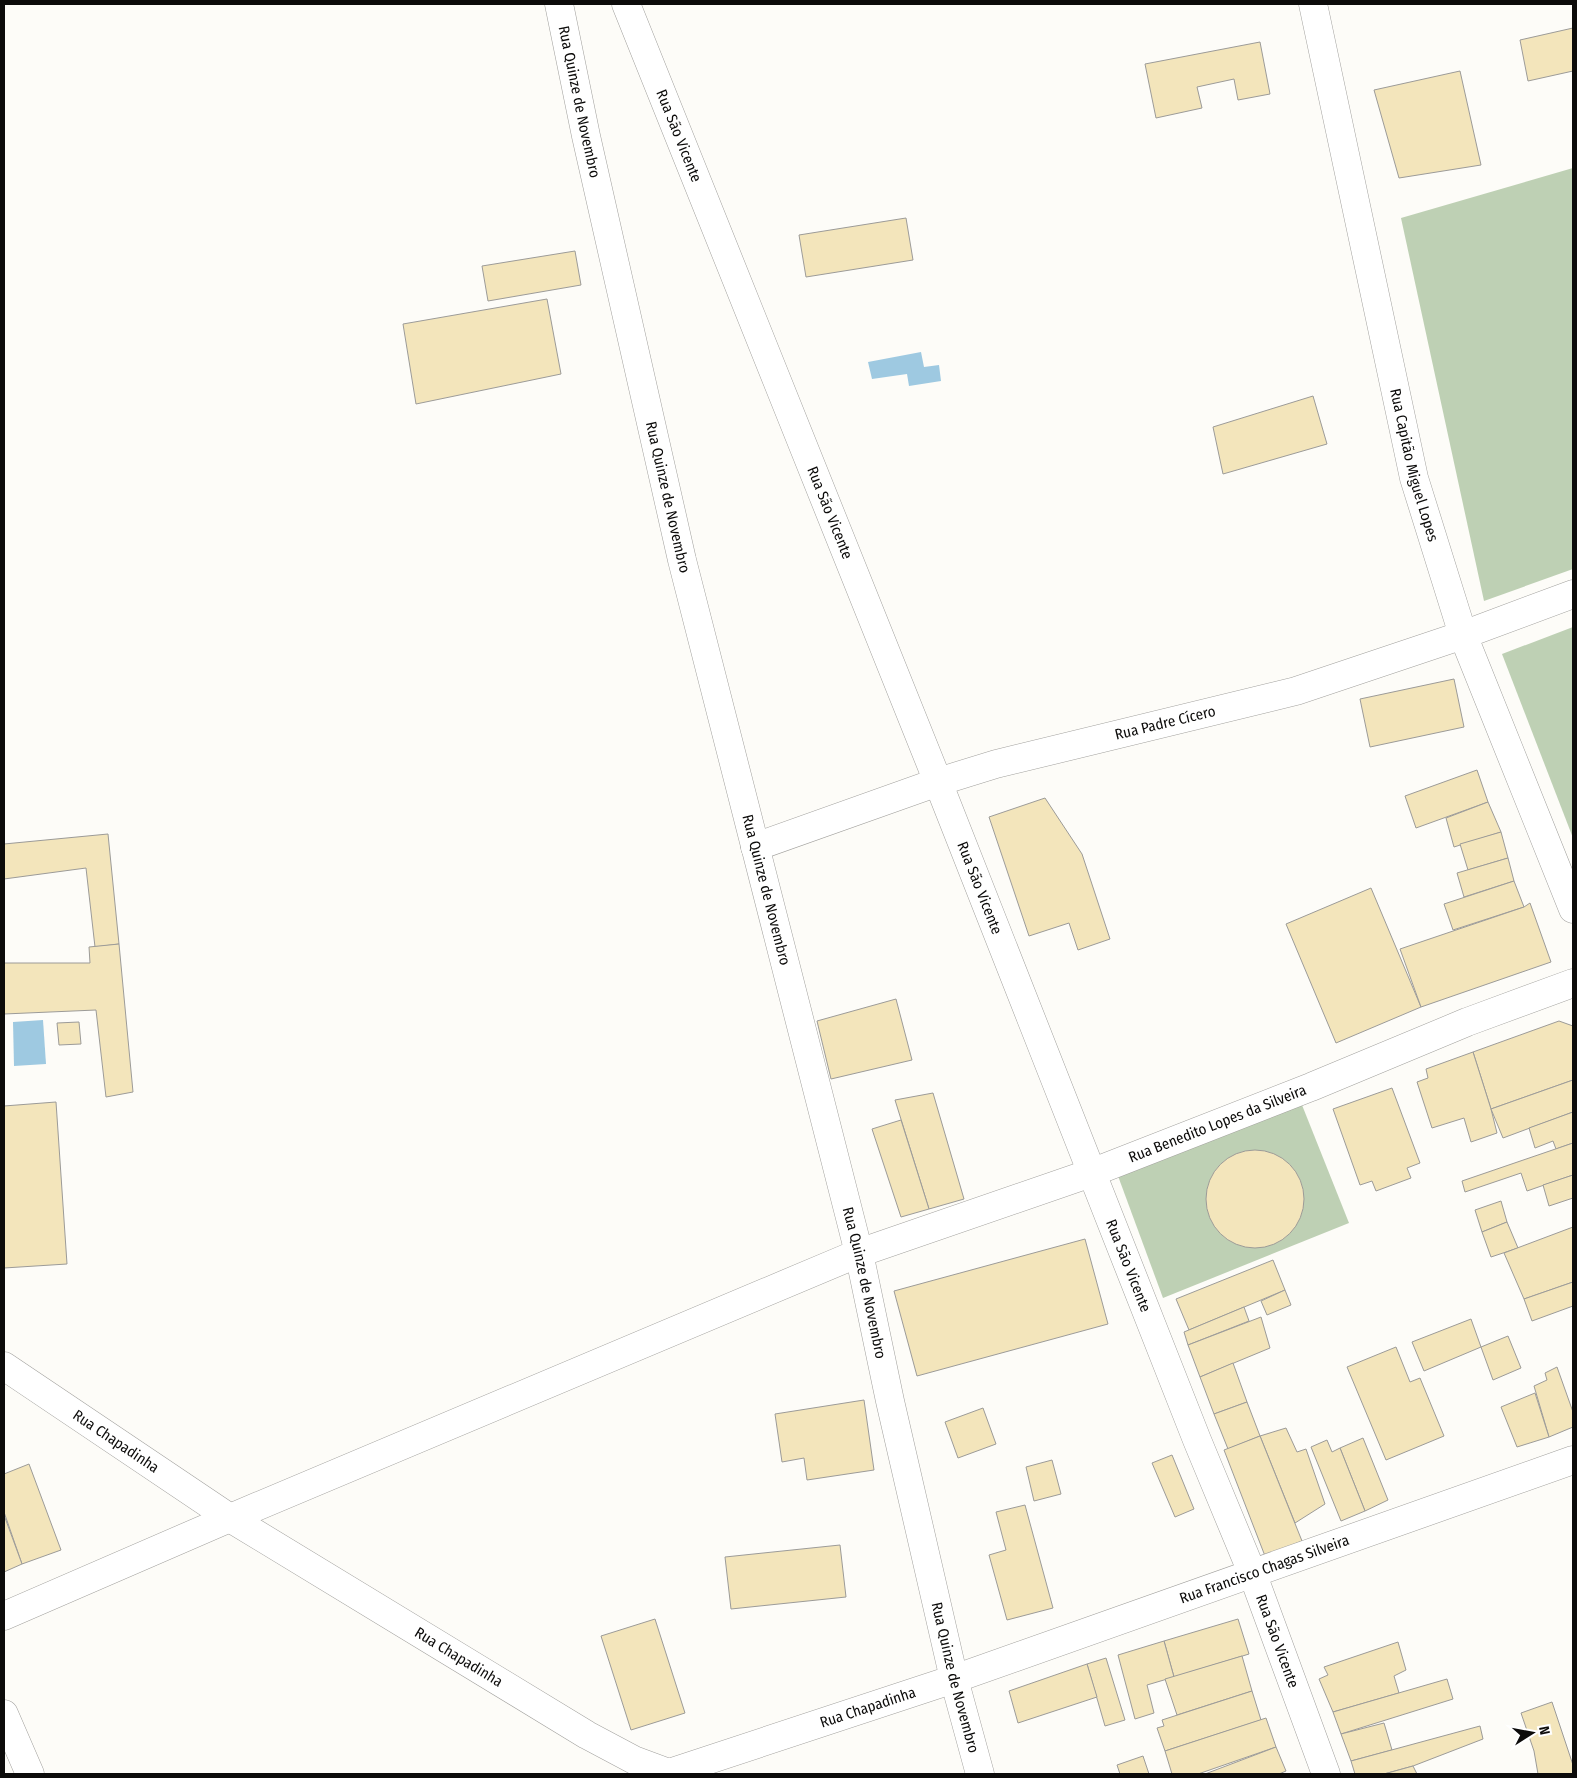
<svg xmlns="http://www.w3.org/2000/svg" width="1577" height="1778" viewBox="0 0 1577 1778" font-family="'Fira Sans Condensed',sans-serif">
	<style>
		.green { fill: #bed0b4 }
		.water { fill: #9ec9e1 }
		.building { fill: #f3e5bb; stroke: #9c9b98 }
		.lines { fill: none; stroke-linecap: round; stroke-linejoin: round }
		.minor-casing { stroke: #a2a19e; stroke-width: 29 }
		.minor { stroke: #fff; stroke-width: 28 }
		.labels { text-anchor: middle; stroke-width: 4.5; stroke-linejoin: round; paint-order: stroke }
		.street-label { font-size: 15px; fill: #0c0b0a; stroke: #fff }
	</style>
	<rect width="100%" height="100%" fill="#fdfcf8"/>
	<!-- green -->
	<g class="green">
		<path d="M1573 168V569L1484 601 1401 218Z"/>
		<path d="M1573 627V838L1502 654Z"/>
		<path d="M1302 1105 1349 1223 1163 1298 1118 1176Z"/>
	</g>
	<!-- water -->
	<g class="water">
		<path d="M921 352 924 367 939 365 941 381 909 386 907 374 872 379 868 362Z"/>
		<path d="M43 1020 46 1064 14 1066 13 1022Z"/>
	</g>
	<!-- building -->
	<g class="building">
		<path d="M1573 28V71L1528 81 1520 40Z"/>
		<path d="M1260 42 1270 94 1238 100 1234 79 1197 87 1202 108 1156 118 1145 64Z"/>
		<path d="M1460 71 1481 165 1399 178 1374 90Z"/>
		<path d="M906 218 913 260 806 277 799 235Z"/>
		<path d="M575 251 581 285 488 301 482 266Z"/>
		<path d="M547 299 561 374 416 404 403 324Z"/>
		<path d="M1313 396 1327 444 1223 474 1213 427Z"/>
		<path d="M1454 679 1464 727 1370 747 1360 699Z"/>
		<path d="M1477 770 1488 802 1416 828 1405 796Z"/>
		<path d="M1045 798 1082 854 1110 939 1078 950 1069 923 1029 936 989 817Z"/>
		<path d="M1488 802 1501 832 1454 847 1446 818Z"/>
		<path d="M1501 832 1508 858 1468 870 1460 844Z"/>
		<path d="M108 834 119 944 95 947 86 868 4 879V844Z"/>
		<path d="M1508 858 1514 881 1464 897 1457 873Z"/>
		<path d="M1514 881 1524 907 1453 930 1444 904Z"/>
		<path d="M1371 888 1421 1007 1336 1043 1286 924Z"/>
		<path d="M1530 903 1551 962 1421 1007 1400 949 1524 907Z"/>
		<path d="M119 944 133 1092 106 1097 96 1010 4 1014V963H90L89 947Z"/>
		<path d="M896 999 912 1060 831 1079 817 1021Z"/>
		<path d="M1559 1021 1573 1026V1080L1491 1109 1473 1052Z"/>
		<path d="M79 1022 81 1044 59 1045 57 1023Z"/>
		<path d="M1473 1052 1491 1109 1497 1133 1471 1142 1464 1118 1432 1128 1417 1082 1428 1078 1426 1069Z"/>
		<path d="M1573 1080V1112L1503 1138 1491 1109Z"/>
		<path d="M1392 1088 1420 1163 1407 1168 1411 1178 1376 1191 1372 1181 1360 1185 1333 1109Z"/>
		<path d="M933 1093 964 1199 929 1209 895 1100Z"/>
		<path d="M56 1102 67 1264 4 1268V1106Z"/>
		<path d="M1573 1112V1143L1556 1149 1553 1141 1535 1148 1529 1128Z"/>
		<path d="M901 1120 929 1209 901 1217 872 1129Z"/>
		<path d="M1573 1143V1175L1527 1191 1521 1173 1465 1192 1462 1181Z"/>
		<circle cx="1255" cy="1199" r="49"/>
		<path d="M1573 1175V1198L1549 1206 1543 1185Z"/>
		<path d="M1501 1201 1507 1222 1482 1232 1475 1210Z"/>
		<path d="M1507 1222 1518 1248 1491 1257 1482 1232Z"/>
		<path d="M1573 1227V1282L1524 1299 1504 1253Z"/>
		<path d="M1085 1239 1108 1324 917 1376 894 1291Z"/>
		<path d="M1273 1260 1285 1290 1189 1330 1176 1299Z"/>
		<path d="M1573 1282V1306L1532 1321 1524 1299Z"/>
		<path d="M1285 1290 1291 1305 1267 1315 1261 1301Z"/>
		<path d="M1244 1307 1249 1321 1188 1345 1184 1332Z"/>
		<path d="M1261 1317 1270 1348 1200 1377 1188 1345Z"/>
		<path d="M1471 1319 1481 1347 1424 1371 1412 1342Z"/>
		<path d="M1508 1336 1521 1368 1493 1380 1481 1347Z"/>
		<path d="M1396 1347 1410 1382 1420 1378 1444 1436 1386 1460 1347 1367Z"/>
		<path d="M1233 1363 1247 1402 1214 1414 1200 1377Z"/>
		<path d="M1557 1367 1573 1412V1427L1549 1437 1534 1386 1547 1380 1545 1373Z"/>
		<path d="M1535 1393 1549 1437 1517 1447 1501 1407Z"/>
		<path d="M864 1400 874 1470 807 1480 804 1458 782 1462 775 1414Z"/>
		<path d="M1247 1402 1260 1436 1228 1449 1214 1414Z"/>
		<path d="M983 1408 996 1444 958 1458 945 1422Z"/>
		<path d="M1286 1428 1297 1452 1306 1449 1325 1504 1295 1523 1260 1436Z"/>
		<path d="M1260 1436 1302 1541 1265 1556 1224 1450Z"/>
		<path d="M1363 1438 1388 1500 1365 1511 1340 1448Z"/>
		<path d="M1327 1440 1332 1452 1340 1448 1365 1511 1341 1521 1311 1447Z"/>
		<path d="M1172 1455 1194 1509 1175 1517 1152 1463Z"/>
		<path d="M1052 1460 1061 1494 1034 1501 1026 1467Z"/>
		<path d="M29 1464 61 1550 22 1564 4 1512V1474Z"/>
		<path d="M1025 1505 1053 1608 1007 1620 989 1555 1006 1550 996 1512Z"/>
		<path d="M4 1515 22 1564 4 1572Z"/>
		<path d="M840 1545 846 1597 731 1609 725 1557Z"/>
		<path d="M655 1619 685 1713 631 1730 601 1636Z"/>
		<path d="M1238 1619 1249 1654 1174 1677 1164 1641Z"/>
		<path d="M1164 1641 1174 1677 1147 1685 1154 1713 1135 1719 1118 1655Z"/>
		<path d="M1398 1642 1406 1670 1394 1676 1399 1693 1333 1712 1319 1679 1328 1675 1324 1667Z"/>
		<path d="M1242 1656 1252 1691 1177 1715 1165 1679Z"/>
		<path d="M1106 1658 1125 1720 1105 1726 1087 1664Z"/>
		<path d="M1087 1664 1097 1697 1018 1723 1009 1691Z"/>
		<path d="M1447 1679 1453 1699 1341 1734 1333 1712Z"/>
		<path d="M1252 1691 1261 1720 1165 1751 1157 1728 1164 1726 1162 1720Z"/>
		<path d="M1552 1702 1573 1765V1773L1571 1774H1538L1534 1751 1521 1713Z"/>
		<path d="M1266 1718 1276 1747 1198 1774H1172L1165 1751Z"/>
		<path d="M1384 1723 1392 1750 1351 1761 1341 1734Z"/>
		<path d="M1480 1726 1483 1739 1413 1766 1384 1774H1355L1351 1761Z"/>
		<path d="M1276 1747 1286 1771 1279 1774H1205Z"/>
		<path d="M1143 1756 1149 1774H1120L1117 1765Z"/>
		<path d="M1413 1766 1417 1774H1384Z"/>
	</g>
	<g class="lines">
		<!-- minor casing -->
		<g class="minor-casing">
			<g id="minor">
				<path id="s1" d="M559 4 586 136 682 560 859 1253 890 1401 954 1679 980 1774"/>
				<path id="s2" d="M626 4 938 782 1197 1440 1253 1575 1326 1774"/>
				<path id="s3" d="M1313 4 1414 478 1463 635 1573 909"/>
				<path id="s4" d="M755 847 938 782 996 764 1296 691 1463 635 1573 594"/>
				<path id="s5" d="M4 1366 230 1518 587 1735 634 1760 669 1773 954 1679 1573 1460"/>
				<path id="s6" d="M4 1616 230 1518 859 1253 1091 1173 1311 1087 1467 1022 1573 983"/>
				<path d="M4 1714 30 1774"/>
			</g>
		</g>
		<!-- minor -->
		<use href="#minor" class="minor"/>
	</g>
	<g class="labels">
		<!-- street labels -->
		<g class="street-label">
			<text dy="5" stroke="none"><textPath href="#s1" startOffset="100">Rua Quinze de Novembro</textPath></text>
			<text dy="5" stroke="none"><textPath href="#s2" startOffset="142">Rua São Vicente</textPath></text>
			<text dy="5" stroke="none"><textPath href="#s3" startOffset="472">Rua Capitão Miguel Lopes</textPath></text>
			<text dy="5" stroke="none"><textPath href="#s1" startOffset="505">Rua Quinze de Novembro</textPath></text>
			<text dy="5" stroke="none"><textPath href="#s2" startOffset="548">Rua São Vicente</textPath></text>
			<text dy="5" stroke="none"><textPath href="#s4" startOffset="429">Rua Padre Cícero</textPath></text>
			<text dy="5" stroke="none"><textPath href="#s2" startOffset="952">Rua São Vicente</textPath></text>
			<text dy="5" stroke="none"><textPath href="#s1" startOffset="910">Rua Quinze de Novembro</textPath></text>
			<text dy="5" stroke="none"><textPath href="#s6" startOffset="1310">Rua Benedito Lopes da Silveira</textPath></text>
			<text dy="5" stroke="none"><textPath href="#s2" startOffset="1358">Rua São Vicente</textPath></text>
			<text dy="5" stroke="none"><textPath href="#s1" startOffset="1315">Rua Quinze de Novembro</textPath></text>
			<text dy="5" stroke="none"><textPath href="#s5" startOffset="135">Rua Chapadinha</textPath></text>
			<text dy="5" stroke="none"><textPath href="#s5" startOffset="1410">Rua Francisco Chagas Silveira</textPath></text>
			<text dy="5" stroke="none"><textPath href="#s2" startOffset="1762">Rua São Vicente</textPath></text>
			<text dy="5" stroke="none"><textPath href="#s5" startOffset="540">Rua Chapadinha</textPath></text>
			<text dy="5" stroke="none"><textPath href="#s1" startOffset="1720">Rua Quinze de Novembro</textPath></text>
			<text dy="5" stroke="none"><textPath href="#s5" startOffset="990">Rua Chapadinha</textPath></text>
		</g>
	</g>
	<!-- border -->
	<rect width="1577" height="1778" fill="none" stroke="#0c0b0a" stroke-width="10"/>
	<!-- north arrow -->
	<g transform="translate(1532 1733) rotate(79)" stroke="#ffffff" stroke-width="4" paint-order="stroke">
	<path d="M0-4L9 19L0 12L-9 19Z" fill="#0c0b0a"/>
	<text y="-8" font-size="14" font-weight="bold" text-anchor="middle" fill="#0c0b0a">N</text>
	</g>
</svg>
